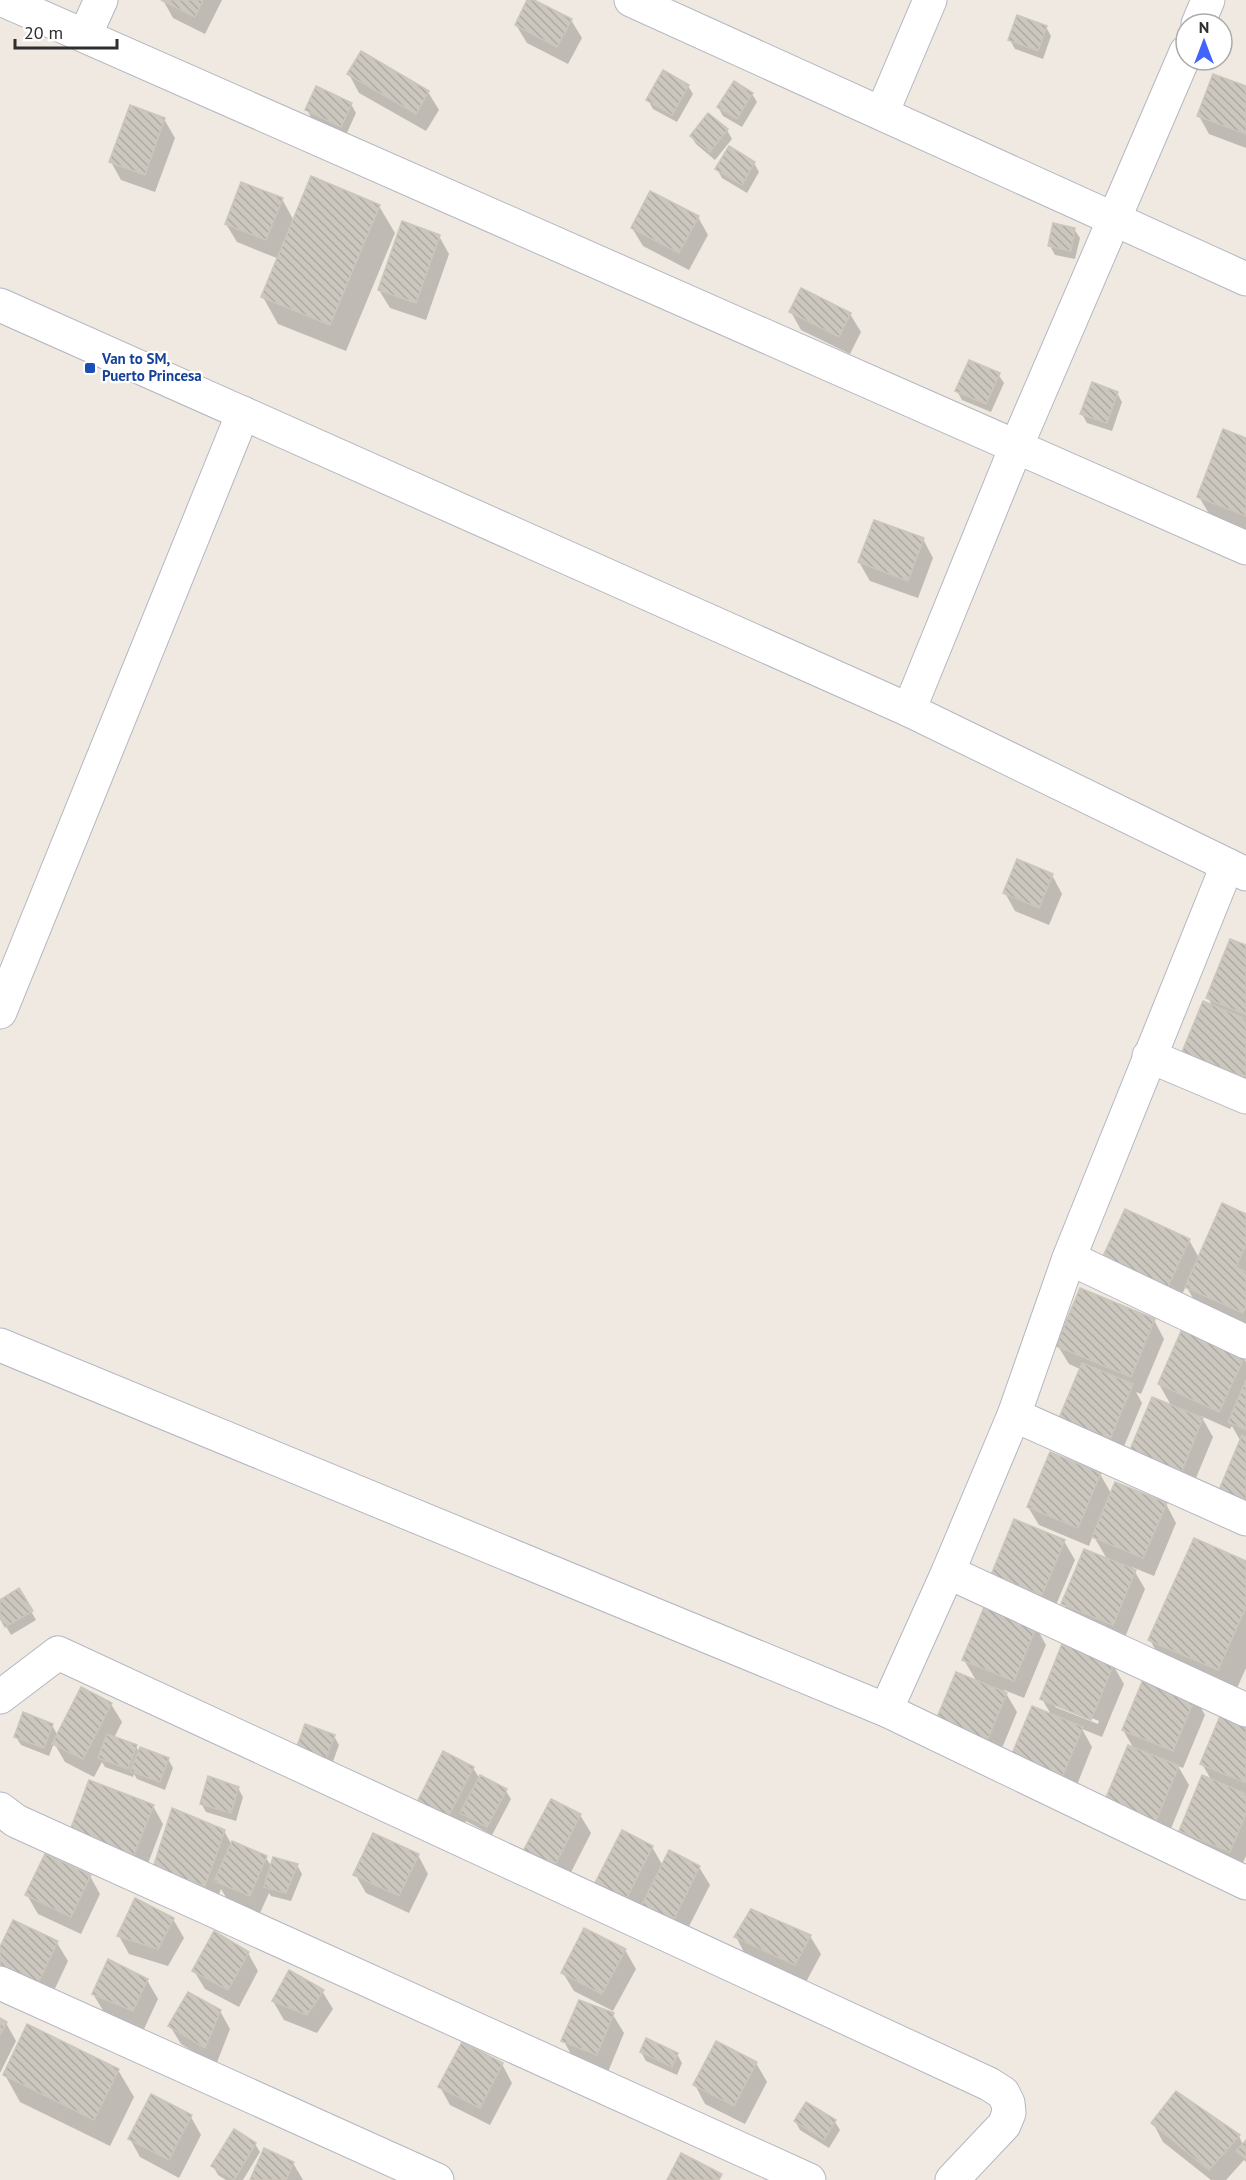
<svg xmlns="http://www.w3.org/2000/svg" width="1246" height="2180" viewBox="0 0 1246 2180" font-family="'PT Sans',sans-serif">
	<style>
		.shadow { fill: #0003; fill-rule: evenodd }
		.building { fill: url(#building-back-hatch); stroke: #cbc5ba; stroke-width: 1.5 }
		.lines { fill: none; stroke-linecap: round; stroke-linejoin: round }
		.minor-casing { stroke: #b4b7c1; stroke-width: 35 }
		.minor { stroke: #fff; stroke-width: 33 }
		.transit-dot { fill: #1a4fb4; stroke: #fff; stroke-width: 2 }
		.labels { text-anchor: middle; stroke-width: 4.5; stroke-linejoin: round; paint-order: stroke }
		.transit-label { font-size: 15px; font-weight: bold; fill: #164399; stroke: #fff; text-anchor: start }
	</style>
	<defs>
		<pattern id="building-back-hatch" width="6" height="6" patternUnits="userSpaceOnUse" patternTransform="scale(1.5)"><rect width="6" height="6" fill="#cbc7bf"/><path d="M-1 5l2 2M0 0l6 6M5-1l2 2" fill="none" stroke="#afaba4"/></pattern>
	</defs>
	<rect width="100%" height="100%" fill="#efe9e1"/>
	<!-- shadow -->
	<g class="shadow">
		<path d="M163 0H222L205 34 173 18Z"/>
		<path d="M529 0 571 20 582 38 568 64 527 43 516 25Z"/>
		<path d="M1046 27 1051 36 1043 59 1015 49 1010 40Z"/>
		<path d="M349 74 428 92 439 110 426 131 359 93Z"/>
		<path d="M688 86 693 94 677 122 653 109 648 100Z"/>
		<path d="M1246 88V148L1209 134 1199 116Z"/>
		<path d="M752 94 757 102 742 127 723 116 718 107Z"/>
		<path d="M351 104 356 113 346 135 312 119 307 110Z"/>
		<path d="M164 119 175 138 155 192 121 180 111 162Z"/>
		<path d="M727 130 732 139 715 160 696 144 691 136Z"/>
		<path d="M729 148 754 163 759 172 747 193 722 178 717 169Z"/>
		<path d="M282 199 294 221 379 206 395 233 346 351 278 324 263 297 279 259 237 242 226 224Z"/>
		<path d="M698 217 708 235 689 270 643 246 632 228Z"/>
		<path d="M1074 229 1080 238 1075 259 1055 255 1050 246Z"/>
		<path d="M439 236 449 254 426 320 390 308 379 290Z"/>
		<path d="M791 312 850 314 861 332 850 354 801 330Z"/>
		<path d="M998 374 1004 383 991 412 962 400 957 391Z"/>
		<path d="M1117 393 1122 402 1112 431 1087 423 1082 414Z"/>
		<path d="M1246 440V529L1210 515 1199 497Z"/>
		<path d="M923 539 933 558 918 598 870 581 859 562Z"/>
		<path d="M1052 875 1062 894 1049 925 1015 911 1005 893Z"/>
		<path d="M1246 947V1091L1194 1070 1183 1051 1213 1007 1208 998Z"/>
		<path d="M1246 1215V1327L1197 1305 1186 1286 1174 1312 1111 1283 1189 1240 1199 1258Z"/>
		<path d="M1154 1320 1164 1339 1141 1394 1136 1392 1142 1403 1120 1456 1071 1436 1080 1369 1069 1364 1058 1346Z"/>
		<path d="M1244 1358 1246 1362V1514L1240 1440 1232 1426 1230 1429 1201 1416 1213 1437 1191 1490 1142 1470 1172 1407 1159 1384Z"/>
		<path d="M1100 1474 1112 1495 1166 1504 1176 1523 1154 1576 1132 1567 1145 1589 1123 1642 1074 1622 1063 1603 1107 1559 1093 1535 1089 1546 1039 1525 1028 1507Z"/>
		<path d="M1064 1541 1075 1560 1053 1612 993 1575Z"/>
		<path d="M1246 1562V1668L1233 1697 1165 1667 1150 1640Z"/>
		<path d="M19 1590 36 1620 11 1635 0 1616V1602Z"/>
		<path d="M1036 1627 1046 1645 1024 1698 1004 1690 1017 1712 995 1765 945 1745 977 1682 964 1660Z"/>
		<path d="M1113 1665 1124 1684 1102 1737 1082 1729 1092 1747 1071 1800 1021 1779 1052 1716 1042 1699ZM1055 1703 1099 1721 1098 1724 1055 1707Z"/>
		<path d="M1195 1697 1205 1715 1183 1768 1178 1766 1189 1785 1167 1838 1117 1818 1134 1749 1123 1730Z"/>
		<path d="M111 1704 122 1722 114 1738 136 1746 139 1752 168 1759 173 1768 165 1790 137 1779 134 1774 133 1777 105 1767 102 1762 94 1777 65 1762 54 1743 49 1756 21 1745 16 1737 52 1725 58 1736Z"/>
		<path d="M1246 1720V1856L1240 1869 1191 1849 1181 1831 1212 1781 1202 1764Z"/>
		<path d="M334 1736 339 1745 331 1767 303 1757Z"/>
		<path d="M473 1768 480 1779 506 1791 511 1799 492 1835 466 1821 456 1841 426 1826Z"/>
		<path d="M238 1788 243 1797 236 1821 206 1812 201 1803Z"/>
		<path d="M153 1806 163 1824 144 1874 81 1851Z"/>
		<path d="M580 1815 591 1833 563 1888 534 1873Z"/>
		<path d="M224 1831 232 1845 266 1858 272 1867 297 1865 302 1874 291 1901 271 1896 269 1893 260 1913 227 1899 221 1889 216 1903 165 1886Z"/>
		<path d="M652 1847 663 1866 699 1867 710 1885 682 1940 606 1905Z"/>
		<path d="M418 1855 428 1874 409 1913 366 1893 355 1874Z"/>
		<path d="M90 1876 100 1894 81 1934 38 1914 27 1895Z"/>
		<path d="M135 1900 173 1919 184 1938 168 1966 129 1954 119 1936Z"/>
		<path d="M810 1936 821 1954 806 1982 746 1956 736 1937Z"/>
		<path d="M57 1943 68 1961 49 2001 0 1971V1950Z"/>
		<path d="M625 1950 636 1969 613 2011 574 1991 563 1973Z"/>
		<path d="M248 1953 258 1971 239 2007 205 1989 194 1971Z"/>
		<path d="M147 1980 158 1999 144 2029 104 2012 93 1994Z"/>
		<path d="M322 1991 333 2009 317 2033 284 2020 273 2001Z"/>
		<path d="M220 2011 230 2029 216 2065 181 2044 170 2026Z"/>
		<path d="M613 2015 624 2033 608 2072 574 2059 563 2040Z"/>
		<path d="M0 2020 6 2023 16 2041 0 2073Z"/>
		<path d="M641 2052 677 2054 682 2063 677 2075 646 2061Z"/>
		<path d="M756 2063 767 2082 745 2124 705 2104 695 2085Z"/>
		<path d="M502 2064 512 2083 490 2125 450 2105 440 2087Z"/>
		<path d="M118 2070 134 2097 110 2146 20 2102 5 2075Z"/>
		<path d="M191 2117 201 2135 179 2178 140 2157 130 2139Z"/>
		<path d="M795 2121 835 2122 840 2130 829 2148 800 2130Z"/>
		<path d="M1153 2123 1239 2136 1243 2145 1246 2142V2162L1244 2160 1226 2180H1211L1163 2142Z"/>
		<path d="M255 2144 260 2152 243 2180H226L218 2175 213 2166Z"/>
		<path d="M293 2163 303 2180H252Z"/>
	</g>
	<!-- building -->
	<g class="building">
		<path d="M161 0H203L195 17Z"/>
		<path d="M527 0H534L572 19 557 47 515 25Z"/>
		<path d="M1017 15 1047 26 1038 51 1008 40Z"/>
		<path d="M361 51 429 91 416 114 347 74Z"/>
		<path d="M663 70 689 85 672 115 646 100Z"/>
		<path d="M1213 74 1246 86V134L1197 116Z"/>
		<path d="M734 81 753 93 737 119 717 107Z"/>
		<path d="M316 86 352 103 341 127 305 110Z"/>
		<path d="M130 105 165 118 145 175 109 162Z"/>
		<path d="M708 113 728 129 710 152 690 136Z"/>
		<path d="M729 146 755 162 742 185 715 169Z"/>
		<path d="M311 176 380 205 330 325 261 297Z"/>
		<path d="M241 182 283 198 266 240 225 224Z"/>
		<path d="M650 191 699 216 679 253 631 228Z"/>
		<path d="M402 221 440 235 416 303 378 290Z"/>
		<path d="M1053 223 1075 228 1071 251 1048 246Z"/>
		<path d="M801 288 851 313 839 337 789 312Z"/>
		<path d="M969 360 1000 373 986 404 955 391Z"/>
		<path d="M1092 382 1118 392 1107 423 1080 414Z"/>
		<path d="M1223 429 1246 438V516L1197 497Z"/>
		<path d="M874 520 924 538 908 581 858 562Z"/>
		<path d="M1017 859 1053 874 1039 908 1003 893Z"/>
		<path d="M1230 939 1246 945V1015L1206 998Z"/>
		<path d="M1203 1001 1246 1019V1078L1182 1052Z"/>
		<path d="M1222 1203 1246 1214V1245L1236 1267 1246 1272V1306L1243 1313 1185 1287Z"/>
		<path d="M1125 1209 1190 1239 1164 1295 1099 1265Z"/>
		<path d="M1080 1288 1155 1319 1131 1377 1056 1346Z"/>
		<path d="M1182 1329 1245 1356 1219 1412 1158 1384Z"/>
		<path d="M1082 1363 1133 1384 1110 1439 1059 1418Z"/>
		<path d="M1246 1380V1430L1228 1422Z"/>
		<path d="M1152 1397 1203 1418 1181 1473 1129 1452Z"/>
		<path d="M1242 1435 1246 1437V1501L1219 1490Z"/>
		<path d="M1050 1452 1101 1473 1078 1528 1027 1507Z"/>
		<path d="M1115 1482 1167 1503 1143 1558 1092 1537Z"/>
		<path d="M1014 1519 1065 1540 1042 1595 991 1575Z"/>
		<path d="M1194 1538 1246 1561V1607L1218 1670 1148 1640Z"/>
		<path d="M1084 1549 1136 1570 1113 1625 1061 1604Z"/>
		<path d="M19 1588 33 1611 5 1627 0 1618V1600Z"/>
		<path d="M985 1605 1037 1626 1014 1681 962 1660Z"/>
		<path d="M1062 1644 1114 1664 1091 1720 1040 1699Z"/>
		<path d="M956 1672 1007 1693 984 1748 933 1727Z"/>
		<path d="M1145 1675 1196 1696 1173 1751 1122 1730Z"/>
		<path d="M81 1687 112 1703 83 1759 52 1744Z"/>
		<path d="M1032 1706 1083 1727 1060 1782 1009 1761Z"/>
		<path d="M1223 1709 1246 1718V1783L1200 1764Z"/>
		<path d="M23 1712 53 1724 44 1748 14 1737Z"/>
		<path d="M305 1724 335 1735 326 1759 296 1749Z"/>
		<path d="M107 1734 137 1745 128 1769 98 1758Z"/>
		<path d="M1128 1745 1179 1766 1156 1821 1105 1800Z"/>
		<path d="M140 1747 169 1758 160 1782 130 1771Z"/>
		<path d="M443 1751 474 1767 445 1823 414 1808Z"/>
		<path d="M480 1775 507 1789 487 1827 460 1813Z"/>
		<path d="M1202 1775 1246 1794V1814L1230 1852 1179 1831Z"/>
		<path d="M208 1776 239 1787 231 1813 200 1804Z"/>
		<path d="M89 1780 154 1805 133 1857 69 1833Z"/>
		<path d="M551 1799 581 1814 552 1871 521 1855Z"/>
		<path d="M172 1808 225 1830 205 1886 153 1868Z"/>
		<path d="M622 1830 653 1846 624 1903 593 1887Z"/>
		<path d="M373 1833 419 1854 399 1896 353 1875Z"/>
		<path d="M232 1841 267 1856 250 1896 214 1881Z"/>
		<path d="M669 1850 700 1866 672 1923 641 1907Z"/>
		<path d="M45 1854 91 1875 71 1917 25 1895Z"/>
		<path d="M273 1857 298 1864 286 1893 264 1887Z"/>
		<path d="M135 1898 174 1918 158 1949 117 1936Z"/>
		<path d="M751 1909 811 1935 795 1965 734 1937Z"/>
		<path d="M13 1920 58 1941 38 1983 0 1965V1947Z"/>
		<path d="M584 1928 626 1949 602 1994 561 1973Z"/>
		<path d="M214 1931 249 1952 228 1990 192 1971Z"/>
		<path d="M108 1959 148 1979 133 2011 92 1994Z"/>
		<path d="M289 1970 324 1990 307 2015 272 2001Z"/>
		<path d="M188 1992 221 2010 205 2048 168 2026Z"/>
		<path d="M579 2000 614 2013 597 2055 561 2041Z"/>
		<path d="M0 2018 7 2022 0 2035Z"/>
		<path d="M27 2024 119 2069 94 2120 3 2075Z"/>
		<path d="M646 2038 678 2053 672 2067 640 2052Z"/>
		<path d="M716 2041 757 2062 734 2106 693 2085Z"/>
		<path d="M462 2042 503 2063 480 2108 438 2087Z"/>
		<path d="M1176 2091 1240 2135 1209 2170 1151 2123Z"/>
		<path d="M151 2094 192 2115 169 2160 128 2139Z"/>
		<path d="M806 2102 836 2120 824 2140 794 2121Z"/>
		<path d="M234 2129 256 2143 234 2180 211 2166Z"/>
		<path d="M1246 2140V2159L1236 2151Z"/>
		<path d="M264 2148 294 2162 286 2180H250Z"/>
		<path d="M681 2153 722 2174 719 2180H667Z"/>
	</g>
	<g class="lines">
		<!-- minor casing -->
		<g class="minor-casing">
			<g id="minor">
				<path d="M3 0 1246 548"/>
				<path d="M631 0 1246 279"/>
				<path d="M1198 24 1208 0"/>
				<path d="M85 35 101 0"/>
				<path d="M882 113 930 0"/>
				<path d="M0 305 909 710 1246 874"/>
				<path d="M909 710 1016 447 1186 52"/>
				<path d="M1227 866 1069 1258 1014 1415 948 1572 886 1710 1246 1883"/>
				<path d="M0 1012 243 413"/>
				<path d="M1149 1056 1246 1097"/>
				<path d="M1069 1258 1246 1342"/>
				<path d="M0 1345 886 1710"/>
				<path d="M1014 1415 1246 1519"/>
				<path d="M948 1572 1246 1710"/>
				<path d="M0 1697 58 1653 989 2084 1003 2093 1008 2103 1009 2113 1004 2125 952 2180"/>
				<path d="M0 1809 16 1821 809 2180"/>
				<path d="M0 1983 437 2180"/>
			</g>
		</g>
		<!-- minor -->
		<use href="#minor" class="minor"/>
	</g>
	<!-- markers -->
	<rect class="transit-dot" x="84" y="362" width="12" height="12" rx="3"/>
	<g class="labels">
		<!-- transit labels -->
		<g class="transit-label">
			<text x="102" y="364">Van to SM,<tspan x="102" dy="17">Puerto Princesa</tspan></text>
		</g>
	</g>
	<!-- north arrow -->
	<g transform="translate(1204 42)"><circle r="28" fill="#ffffff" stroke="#ababab" stroke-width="1.5"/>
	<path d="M0-4.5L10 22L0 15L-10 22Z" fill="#4264fb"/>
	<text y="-9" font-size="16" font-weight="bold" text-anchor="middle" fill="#2e2e2e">N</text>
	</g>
	<!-- scale -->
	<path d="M15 39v9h102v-9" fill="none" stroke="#2e2e2e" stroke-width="3"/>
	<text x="24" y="39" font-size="18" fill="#2e2e2e" stroke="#ffffff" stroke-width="4.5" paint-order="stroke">20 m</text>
</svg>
